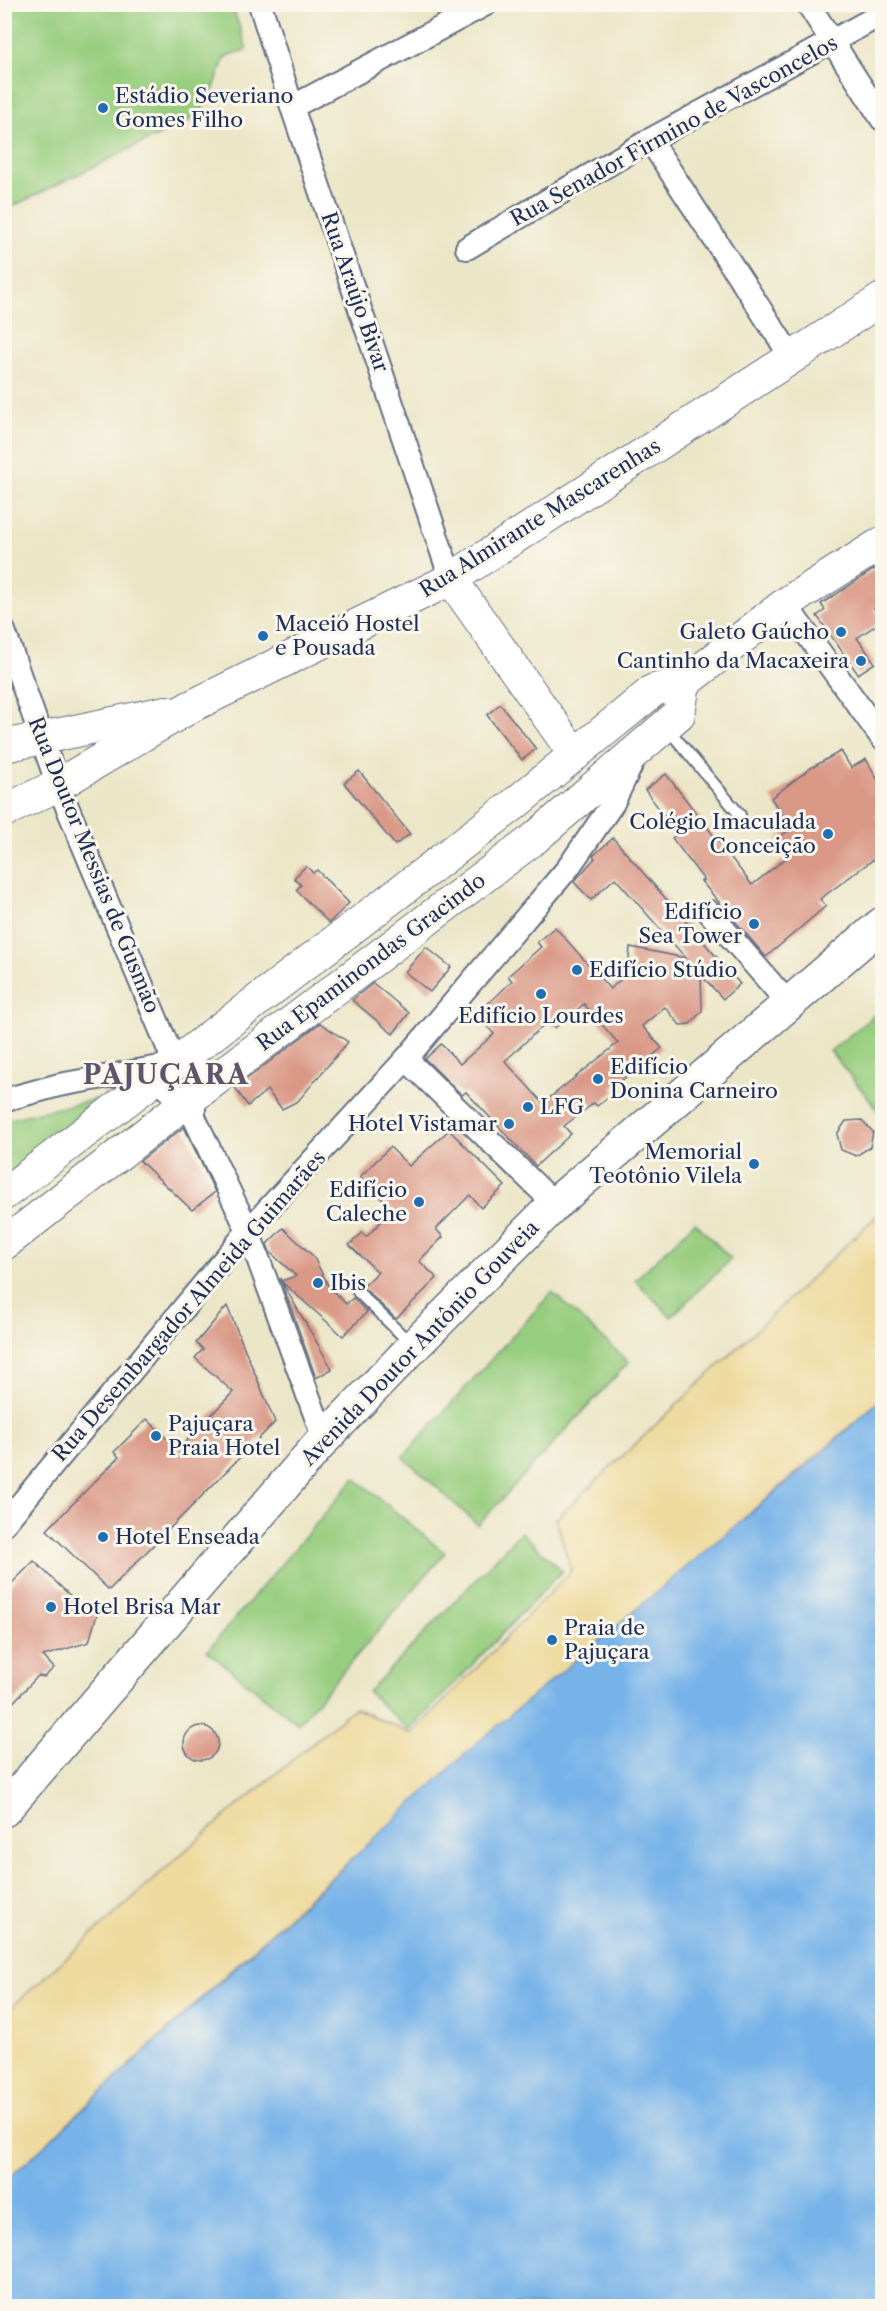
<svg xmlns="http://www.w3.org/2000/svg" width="887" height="2311" viewBox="0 0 887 2311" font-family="'Libre Caslon Text',serif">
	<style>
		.green { fill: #97cd7e; stroke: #597e6e; stroke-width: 1.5 }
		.sand { fill: #eeda9e; stroke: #84847e; stroke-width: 1.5 }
		.water { fill: #77b3e9; stroke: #4971a4; stroke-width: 1.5 }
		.building { fill: #da9987; fill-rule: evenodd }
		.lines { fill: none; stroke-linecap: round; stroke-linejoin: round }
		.lane-casing { stroke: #646f83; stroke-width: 14 }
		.street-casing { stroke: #646f83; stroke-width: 26 }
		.secondary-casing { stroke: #646f83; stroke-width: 34 }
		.primary-casing { stroke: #646f83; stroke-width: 36 }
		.lane { stroke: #fff; stroke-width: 10 }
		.street { stroke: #fff; stroke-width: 22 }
		.secondary { stroke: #fff; stroke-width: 32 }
		.primary { stroke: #fff; stroke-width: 33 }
		.poi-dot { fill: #1f6fb2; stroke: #fbf7ec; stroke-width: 2 }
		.labels { text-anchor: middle; stroke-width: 6; stroke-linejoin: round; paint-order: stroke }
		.poi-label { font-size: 21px; fill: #1b2f5e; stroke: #fbf7ec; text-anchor: start }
		.street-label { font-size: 21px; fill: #1b2f5e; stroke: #fbf7ec }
		.district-label { font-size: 27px; font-weight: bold; letter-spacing: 1.5px; fill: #5e546c; stroke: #fbf7ec }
	</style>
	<rect width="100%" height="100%" fill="#fbf7ec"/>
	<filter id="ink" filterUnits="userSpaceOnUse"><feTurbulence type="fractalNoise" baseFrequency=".0167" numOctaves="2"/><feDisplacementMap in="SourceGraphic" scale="12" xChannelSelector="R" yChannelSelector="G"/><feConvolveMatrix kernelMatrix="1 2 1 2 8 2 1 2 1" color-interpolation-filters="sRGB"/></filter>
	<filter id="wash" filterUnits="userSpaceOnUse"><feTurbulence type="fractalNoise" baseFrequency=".008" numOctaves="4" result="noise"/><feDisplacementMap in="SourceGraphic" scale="24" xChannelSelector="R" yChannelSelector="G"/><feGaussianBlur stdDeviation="1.35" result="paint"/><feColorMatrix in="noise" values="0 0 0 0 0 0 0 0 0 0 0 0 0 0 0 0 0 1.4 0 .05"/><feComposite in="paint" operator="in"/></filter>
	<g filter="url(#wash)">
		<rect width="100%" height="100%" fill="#ece6c8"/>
		<!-- green -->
		<g class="green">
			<path d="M4 5H232L247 49 225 57 210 99 194 118 5 210Z"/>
			<path d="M882 1009V1115L830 1051Z"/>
			<path d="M97 1099 5 1177V1120Z"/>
			<path d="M695 1222 731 1259 671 1317 635 1280Z"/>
			<path d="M552 1292 629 1362 478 1525 403 1457Z"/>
			<path d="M355 1478 445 1553 298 1724 207 1651Z"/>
			<path d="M521 1532 562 1571 409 1731 368 1692Z"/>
		</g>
		<!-- sand -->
		<path class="sand" d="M882 1211V1398L313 1893 5 2182V2013L196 1841 354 1708 412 1734 571 1571 556 1519Z"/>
		<!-- water -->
		<path class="water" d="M882 1398V2306H5V2182L478 1742 821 1454Z"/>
		<g id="blocks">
			<!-- building -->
			<g class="building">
				<path d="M879 566 882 571V603L874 608 882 621 857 638 875 663 858 674 817 616 825 610 821 604Z"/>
				<path d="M500 704 536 749 522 760 487 715Z"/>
				<path d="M841 751 851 768 866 759 882 787V812L876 816 882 826V853L820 899 826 906 766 957 701 881 704 880 672 838 678 834 645 790 666 774 752 885 790 855 778 838 791 829 771 798 811 768Z"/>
				<path d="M359 771 410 834 395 845 344 783Z"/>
				<path d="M613 838 740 984 723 999 701 975 702 1011 690 1024 680 1025 665 1007 642 1026 662 1048 612 1088 615 1091 597 1106 594 1103 564 1126 571 1134 536 1166 466 1092 462 1095 425 1059 441 1044 460 1064 494 1034 476 1015 512 981 508 976 541 947 537 942 555 927 610 989 635 967 629 959 630 947 686 958 615 878 591 900 574 882 595 858 593 856ZM584 1004 618 1043 543 1103 505 1061 548 1021 555 1028Z"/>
				<path d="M306 866 313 873 317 870 349 903 329 923 296 890 301 885 294 878Z"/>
				<path d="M426 947 451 967 430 992 405 972Z"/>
				<path d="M373 983 409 1013 393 1034 352 1000Z"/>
				<path d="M320 1023 348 1042 298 1101 282 1109 267 1090 248 1106 235 1088Z"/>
				<path d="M862 1120 873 1132 870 1147 856 1156 841 1150 837 1134 846 1121Z"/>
				<path d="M184 1127 215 1192 192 1210 140 1161Z"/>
				<path d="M449 1130 505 1186 481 1208 470 1195 436 1229 443 1237 419 1261 437 1278 396 1319 363 1287 378 1272 349 1245 362 1233 366 1237 393 1210 360 1177 390 1147 409 1166Z"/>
				<path d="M283 1228 313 1256 329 1287 346 1304 353 1298 367 1312 343 1336 282 1282 332 1369 316 1378 280 1278 281 1281 296 1276 270 1252 267 1244Z"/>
				<path d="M227 1306 275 1422 109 1590 47 1530 119 1457 114 1452 147 1419 178 1450 233 1392 195 1358 203 1349 196 1343Z"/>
				<path d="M34 1561 84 1609 88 1606 97 1614 89 1642 43 1656 54 1668 44 1677 38 1676 4 1712V1591Z"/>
				<circle cx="201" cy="1743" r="17"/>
			</g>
		</g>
	</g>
	<g filter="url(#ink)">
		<use href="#blocks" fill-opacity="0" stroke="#646f83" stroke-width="1.5"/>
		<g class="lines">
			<!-- lane casing -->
			<g class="lane-casing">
				<g id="lane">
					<path d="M668 729 740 815"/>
					<path d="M358 1292 411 1344"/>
				</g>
			</g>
			<!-- street casing -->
			<g class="street-casing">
				<g id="street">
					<path d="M260 4 292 107 451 579"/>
					<path d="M808 4 882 119"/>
					<path d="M292 107 486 4"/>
					<path d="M650 140 792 358"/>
					<path d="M467 248 650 140 882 14"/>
					<path d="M785 604 882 738"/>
					<path d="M4 631 58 785 175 1064"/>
					<path d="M709 912 788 1003"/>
					<path d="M406 1059 555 1204"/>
					<path d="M175 1064 167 1077 168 1089 179 1098 194 1096V1117L248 1231 324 1439"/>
					<path d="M4 1100 59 1085 188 1062 199 1070 202 1082 194 1096"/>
					<path d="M4 1524 248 1231 406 1059 568 868 613 803 635 757"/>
				</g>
			</g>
			<!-- secondary casing -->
			<g class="secondary-casing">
				<g id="secondary">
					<path d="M451 579 575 755"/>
					<path d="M4 746 166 712"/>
					<path d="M4 811 58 785 190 707 451 579 882 299"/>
					<path d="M4 1194 512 806 654 690 684 683 785 604 882 543"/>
					<path d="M4 1244 194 1096 535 838 679 714 684 683"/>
				</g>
			</g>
			<!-- primary casing -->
			<g class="primary-casing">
				<path id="primary" d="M4 1810 324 1439 414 1346 555 1204 882 924"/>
			</g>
			<!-- lane -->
			<use href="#lane" class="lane"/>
			<!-- street -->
			<use href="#street" class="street"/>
			<!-- secondary -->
			<use href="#secondary" class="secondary"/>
			<!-- primary -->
			<use href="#primary" class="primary"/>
		</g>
	</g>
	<!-- markers -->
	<g class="poi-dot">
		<circle cx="103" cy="108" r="6"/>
		<circle cx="841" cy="632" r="6"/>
		<circle cx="263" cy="636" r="6"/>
		<circle cx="861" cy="661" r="6"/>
		<circle cx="828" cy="834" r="6"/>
		<circle cx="754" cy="924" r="6"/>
		<circle cx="577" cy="970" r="6"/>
		<circle cx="541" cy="994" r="6"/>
		<circle cx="598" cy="1079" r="6"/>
		<circle cx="528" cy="1107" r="6"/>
		<circle cx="509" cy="1124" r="6"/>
		<circle cx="754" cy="1164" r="6"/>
		<circle cx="419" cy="1202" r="6"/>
		<circle cx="318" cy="1283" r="6"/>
		<circle cx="156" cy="1436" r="6"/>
		<circle cx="103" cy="1537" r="6"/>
		<circle cx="51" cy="1607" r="6"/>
		<circle cx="552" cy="1640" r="6"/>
	</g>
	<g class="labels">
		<!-- poi labels -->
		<g class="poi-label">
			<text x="115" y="103">Estádio Severiano<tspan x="115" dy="24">Gomes Filho</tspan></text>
			<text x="275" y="631">Maceió Hostel<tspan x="275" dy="24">e Pousada</tspan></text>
			<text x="829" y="639" text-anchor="end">Galeto Gaúcho</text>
			<text x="849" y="668" text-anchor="end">Cantinho da Macaxeira</text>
			<text x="816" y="829" text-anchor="end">Colégio Imaculada<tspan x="816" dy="24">Conceição</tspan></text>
			<text x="742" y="919" text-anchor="end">Edifício<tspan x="742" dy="24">Sea Tower</tspan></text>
			<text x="589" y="977">Edifício Stúdio</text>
			<text x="541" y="1023" text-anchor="middle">Edifício Lourdes</text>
			<text x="610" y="1074">Edifício<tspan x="610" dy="24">Donina Carneiro</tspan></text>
			<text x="540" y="1114">LFG</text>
			<text x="497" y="1131" text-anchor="end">Hotel Vistamar</text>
			<text x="742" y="1159" text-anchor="end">Memorial<tspan x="742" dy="24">Teotônio Vilela</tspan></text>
			<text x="407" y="1197" text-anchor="end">Edifício<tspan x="407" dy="24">Caleche</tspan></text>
			<text x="330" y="1290">Ibis</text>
			<text x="168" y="1431">Pajuçara<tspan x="168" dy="24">Praia Hotel</tspan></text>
			<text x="115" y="1544">Hotel Enseada</text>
			<text x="63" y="1614">Hotel Brisa Mar</text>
			<text x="564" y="1635">Praia de<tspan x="564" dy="24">Pajuçara</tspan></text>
		</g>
		<!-- street labels -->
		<g class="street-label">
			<text transform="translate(674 131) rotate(-29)" y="7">Rua Senador Firmino de Vasconcelos</text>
			<text transform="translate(355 292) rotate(71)" y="7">Rua Araújo Bivar</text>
			<text transform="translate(540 518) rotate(-32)" y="7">Rua Almirante Mascarenhas</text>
			<text transform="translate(94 865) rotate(68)" y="7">Rua Doutor Messias de Gusmão</text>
			<text transform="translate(371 962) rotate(-37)" y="7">Rua Epaminondas Gracindo</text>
			<text transform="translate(189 1306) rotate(-49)" y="7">Rua Desembargador Almeida Guimarães</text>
			<text transform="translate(420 1343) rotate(-46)" y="7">Avenida Doutor Antônio Gouveia</text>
		</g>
		<!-- district labels -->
		<g class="district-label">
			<text x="166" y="1084">PAJUÇARA</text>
		</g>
	</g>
	<!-- margin -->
	<rect width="887" height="2311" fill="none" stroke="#fbf7ec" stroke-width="24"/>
</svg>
